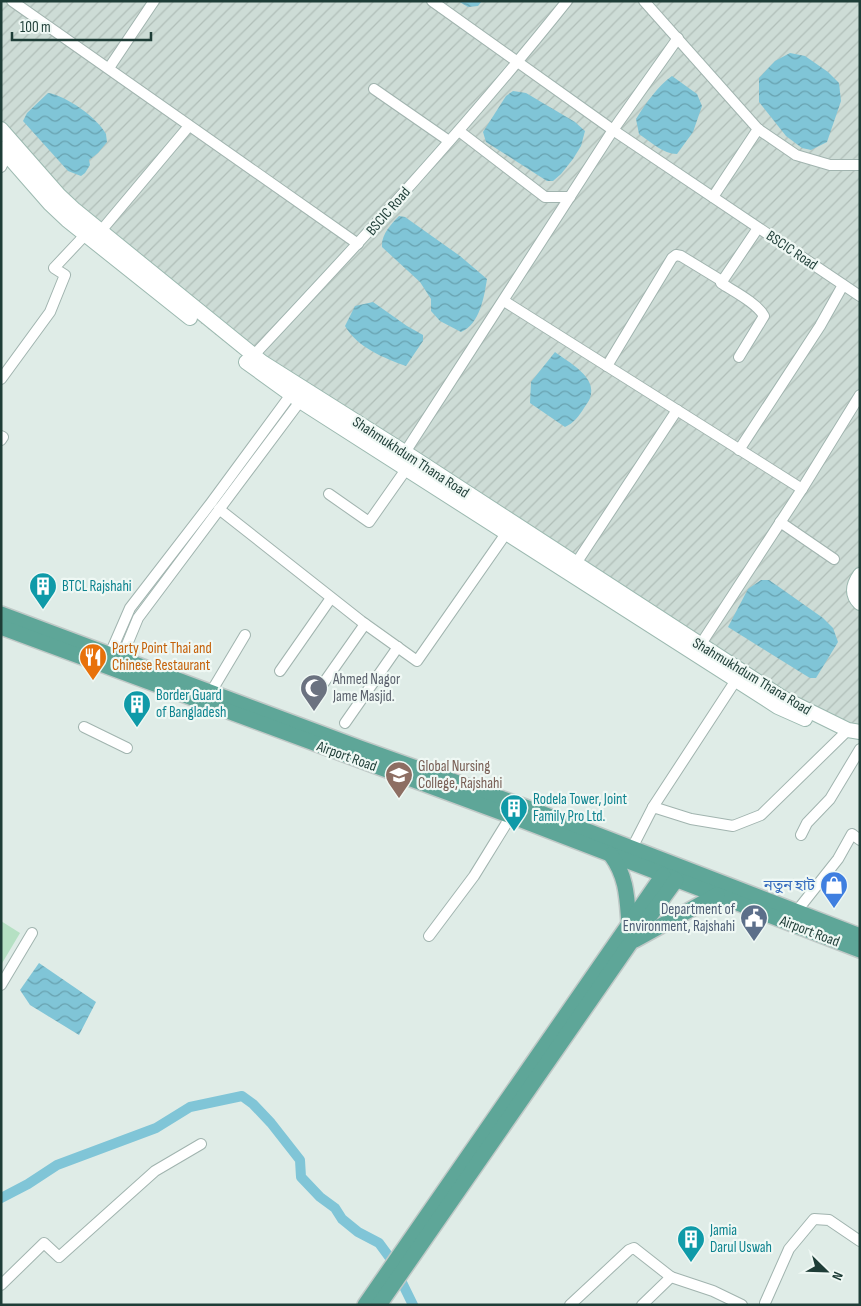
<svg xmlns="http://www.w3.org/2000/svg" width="861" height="1306" viewBox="0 0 861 1306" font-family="'Sofia Sans Condensed','Noto Sans Bengali',sans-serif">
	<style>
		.industrial { fill: url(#industrial-furrows) }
		.green { fill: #b5e0c3 }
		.water { fill: url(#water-waves) }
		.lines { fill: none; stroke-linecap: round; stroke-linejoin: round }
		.canal { stroke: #80c5d7; stroke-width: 10 }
		.street-casing { stroke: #a1b4af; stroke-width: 12 }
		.secondary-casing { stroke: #9cb9b0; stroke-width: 16 }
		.primary-casing { stroke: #c0c9c7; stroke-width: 18 }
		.street { stroke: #fff; stroke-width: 10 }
		.secondary { stroke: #fff; stroke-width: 14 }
		.primary { stroke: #5ea698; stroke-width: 15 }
		.labels { text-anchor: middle; stroke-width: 4.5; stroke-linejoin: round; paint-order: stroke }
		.street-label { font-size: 15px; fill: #1e3d37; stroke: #eff8f4 }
		.culture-label { font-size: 15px; fill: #0d838f; stroke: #eff8f4; text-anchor: start }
		.food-label { font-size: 15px; fill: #c56008; stroke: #eff8f4; text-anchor: start }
		.worship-label { font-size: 15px; fill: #5b616d; stroke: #eff8f4; text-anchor: start }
		.education-label { font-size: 15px; fill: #785e54; stroke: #eff8f4; text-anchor: start }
		.shop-label { font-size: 15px; fill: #366cbe; stroke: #eff8f4; text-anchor: end }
		.service-label { font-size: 15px; fill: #4e5e75; stroke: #eff8f4; text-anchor: end }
	</style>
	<defs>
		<pattern id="industrial-furrows" width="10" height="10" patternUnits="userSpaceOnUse" patternTransform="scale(1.25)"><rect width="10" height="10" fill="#cddcd6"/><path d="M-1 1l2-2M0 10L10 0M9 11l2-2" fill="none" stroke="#b0beb8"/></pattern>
		<pattern id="water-waves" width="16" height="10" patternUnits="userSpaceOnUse" patternTransform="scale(1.25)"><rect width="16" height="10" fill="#80c5d7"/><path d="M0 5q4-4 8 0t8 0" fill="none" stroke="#68a1af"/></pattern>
	</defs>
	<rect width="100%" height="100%" fill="#dfece7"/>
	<!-- industrial -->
	<path class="industrial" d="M1 1H860V730L855 738 781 705 251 363 70 219 1 142Z"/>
	<!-- green -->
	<path class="green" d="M1 921 20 933 1 965Z"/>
	<!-- water -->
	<g class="water">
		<path d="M458 1H482L478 6 468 7Z"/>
		<path d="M790 53 805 56 828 72 839 83 841 101 827 142 811 150 802 148 786 136 759 102V78L775 61Z"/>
		<path d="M672 76 697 94 702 106 693 132 677 154C663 154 651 142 639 134L636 119C646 103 657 87 672 76Z"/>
		<path d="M513 91 526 93 575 122 585 131 581 146 573 159 561 174 553 181H547L486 142 483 132 506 96Z"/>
		<path d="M48 93C65 95 98 118 106 134 106 135 107 141 107 142L98 153 89 160 90 165 85 173 81 176 68 171 23 121 27 113Z"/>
		<path d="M399 216 405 217 460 256 487 279C484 297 480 324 461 332L440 321 431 311V299L420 282 382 247C381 235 391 224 399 216Z"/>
		<path d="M373 302 407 326 423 335V341L406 366C384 358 358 348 345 326L355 306Z"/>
		<path d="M555 352C568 362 598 377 590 398 589 401 586 405 584 408 579 416 574 423 565 427L530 403 531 382Z"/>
		<path d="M761 580H769L823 618 833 628 838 642 816 678H810L805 675 728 627 748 589Z"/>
		<path d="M39 963 96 1002 79 1035 30 1005 20 990Z"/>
	</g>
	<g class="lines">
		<!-- canal -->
		<path class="canal" d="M1 1198 28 1184 57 1165 156 1128 190 1107 242 1096 253 1104 271 1123 300 1160 301 1177 320 1197 335 1208 342 1219 358 1232 379 1243 390 1258 413 1305"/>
		<!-- street casing -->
		<g class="street-casing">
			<g id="street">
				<path d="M12 1 358 244"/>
				<path d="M432 1 613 130 860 296"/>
				<path d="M644 1 758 129 796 155 830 165H860"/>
				<path d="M109 68 154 1"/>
				<path d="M374 89 449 141"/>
				<path d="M459 131 545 197H570"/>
				<path d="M1 167 7 155"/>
				<path d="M713 197 758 129"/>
				<path d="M100 232 189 126"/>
				<path d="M504 301 802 489"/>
				<path d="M253 356C361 241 468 125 567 1"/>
				<path d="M739 357 764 316C757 303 733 291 721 283L758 228"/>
				<path d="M607 366 672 258 676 255 681 256 722 281"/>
				<path d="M1 379 50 312 65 275 54 268 86 234"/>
				<path d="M1 436 3 437 1 440"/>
				<path d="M739 450 820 326 843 285"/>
				<path d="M402 457 613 130 678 38"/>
				<path d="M329 494 369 522 407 468"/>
				<path d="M219 509 361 621 417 661 507 532"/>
				<path d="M780 522 834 559"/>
				<path d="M573 568 677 410"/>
				<path d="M697 650 802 489 860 395"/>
				<path d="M110 654 130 608 211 503 295 389"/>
				<path d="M121 659 138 618 304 396"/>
				<path d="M280 671 331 598"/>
				<path d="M318 691 365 624"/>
				<path d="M211 692 245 635"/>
				<path d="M345 723 398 647"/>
				<path d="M84 727 127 748"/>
				<path d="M653 807 736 680"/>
				<path d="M801 835 807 823 830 799 860 749"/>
				<path d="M632 848 653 807 691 819 733 826 761 815 848 730"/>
				<path d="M796 912 838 859 852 834 860 840"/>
				<path d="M429 936 474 876 511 816"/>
				<path d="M1 985 32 933"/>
				<path d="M671 1277 713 1291 742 1305"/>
				<path d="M1 1285 44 1243 59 1257 155 1171 201 1144"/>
				<path d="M765 1303 789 1249 814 1219 829 1220 860 1241"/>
				<path d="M570 1305 629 1250 634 1248 671 1277 642 1305"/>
			</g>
		</g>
		<!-- secondary casing -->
		<g class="secondary-casing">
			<g id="secondary">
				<path d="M1 129 59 195 75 210 262 362 414 458 783 698 848 730 860 732"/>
				<path d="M1 148 50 204 67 220 190 318"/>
				<path d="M246 362 300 401 778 707 805 719"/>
				<path d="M860 575C853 585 851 594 860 603"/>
			</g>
		</g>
		<!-- primary casing -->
		<g class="primary-casing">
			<g id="primary">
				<path d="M1 614 360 748 520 805 860 936"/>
				<path d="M1 627 511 816 860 950"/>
				<path d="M611 855C627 877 627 898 629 924"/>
				<path d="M635 940 717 895"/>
				<path d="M365 1305 663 875"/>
				<path d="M379 1305 631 942 676 880"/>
			</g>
		</g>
		<!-- street -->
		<use href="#street" class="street"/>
		<!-- secondary -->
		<use href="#secondary" class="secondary"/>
		<!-- primary -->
		<use href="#primary" class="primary"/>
	</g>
	<!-- icons -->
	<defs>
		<g id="building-pin" transform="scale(1.4375)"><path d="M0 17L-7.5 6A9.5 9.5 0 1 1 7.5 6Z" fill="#0f9aa8" stroke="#eff8f4"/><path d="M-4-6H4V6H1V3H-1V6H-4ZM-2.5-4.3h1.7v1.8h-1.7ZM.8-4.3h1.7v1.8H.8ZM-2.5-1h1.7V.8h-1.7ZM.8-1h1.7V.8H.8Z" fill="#fff"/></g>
		<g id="restaurant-pin" transform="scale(1.4375)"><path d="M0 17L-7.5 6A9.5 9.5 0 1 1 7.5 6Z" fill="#e8710a" stroke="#eff8f4"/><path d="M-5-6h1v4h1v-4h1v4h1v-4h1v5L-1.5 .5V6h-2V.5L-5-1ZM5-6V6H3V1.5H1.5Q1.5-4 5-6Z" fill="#fff"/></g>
		<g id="mosque-pin" transform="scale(1.4375)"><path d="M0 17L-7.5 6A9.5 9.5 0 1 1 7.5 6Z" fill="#6b7280" stroke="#eff8f4"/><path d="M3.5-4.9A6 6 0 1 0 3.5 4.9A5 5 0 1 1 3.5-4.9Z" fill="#fff"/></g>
		<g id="school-pin" transform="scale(1.4375)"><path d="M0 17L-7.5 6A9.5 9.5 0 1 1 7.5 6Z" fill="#8d6e63" stroke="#eff8f4"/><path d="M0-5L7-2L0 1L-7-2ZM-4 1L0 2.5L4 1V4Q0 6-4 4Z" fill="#fff"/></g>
		<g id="shop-pin" transform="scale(1.4375)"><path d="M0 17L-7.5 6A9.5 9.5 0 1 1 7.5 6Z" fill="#3f7fe0" stroke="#eff8f4"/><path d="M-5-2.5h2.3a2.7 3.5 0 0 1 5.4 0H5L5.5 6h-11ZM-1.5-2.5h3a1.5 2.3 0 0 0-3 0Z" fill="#fff"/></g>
		<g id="civic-pin" transform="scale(1.4375)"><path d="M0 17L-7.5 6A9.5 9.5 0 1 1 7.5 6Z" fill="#5c6f8a" stroke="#eff8f4"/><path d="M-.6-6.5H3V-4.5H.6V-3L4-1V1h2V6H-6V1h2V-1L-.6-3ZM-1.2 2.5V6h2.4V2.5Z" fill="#fff"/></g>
	</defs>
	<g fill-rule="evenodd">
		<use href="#building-pin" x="43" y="586"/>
		<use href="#restaurant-pin" x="93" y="657"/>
		<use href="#mosque-pin" x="314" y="688"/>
		<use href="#building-pin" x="137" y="704"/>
		<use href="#school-pin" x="399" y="775"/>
		<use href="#building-pin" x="514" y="808"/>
		<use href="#shop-pin" x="834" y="885"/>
		<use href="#civic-pin" x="754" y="918"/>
		<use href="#building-pin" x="691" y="1239"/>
	</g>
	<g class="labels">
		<!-- street labels -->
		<g class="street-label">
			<text transform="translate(388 211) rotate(-49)" y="5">BSCIC Road</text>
			<text transform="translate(792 250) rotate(34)" y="5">BSCIC Road</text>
			<text transform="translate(411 457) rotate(33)" y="5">Shahmukhdum Thana Road</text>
			<text transform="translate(752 676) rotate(31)" y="5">Shahmukhdum Thana Road</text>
			<text transform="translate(347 756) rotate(20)" y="5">Airport Road</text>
			<text transform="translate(810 931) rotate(21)" y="5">Airport Road</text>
		</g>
		<!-- culture labels -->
		<g class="culture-label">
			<text x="62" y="591">BTCL Rajshahi</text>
			<text x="156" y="700">Border Guard<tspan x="156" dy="17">of Bangladesh</tspan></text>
			<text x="533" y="804">Rodela Tower, Joint<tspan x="533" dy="17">Family Pro Ltd.</tspan></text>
			<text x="710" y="1235">Jamia<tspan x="710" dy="17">Darul Uswah</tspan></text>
		</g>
		<!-- food labels -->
		<g class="food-label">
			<text x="112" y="653">Party Point Thai and<tspan x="112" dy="17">Chinese Restaurant</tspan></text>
		</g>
		<!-- worship labels -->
		<g class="worship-label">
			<text x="333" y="684">Ahmed Nagor<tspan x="333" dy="17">Jame Masjid.</tspan></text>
		</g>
		<!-- education labels -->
		<g class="education-label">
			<text x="418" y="771">Global Nursing<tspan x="418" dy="17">College, Rajshahi</tspan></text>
		</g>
		<!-- shop labels -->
		<g class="shop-label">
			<text x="815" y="890">নতুন হাট</text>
		</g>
		<!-- service labels -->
		<g class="service-label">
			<text x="735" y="914">Department of<tspan x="735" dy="17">Environment, Rajshahi</tspan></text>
		</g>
	</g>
	<!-- border -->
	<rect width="861" height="1306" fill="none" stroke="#1e3d37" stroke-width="5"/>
	<!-- north arrow -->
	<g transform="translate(826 1271) rotate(113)" stroke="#eff8f4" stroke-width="4" paint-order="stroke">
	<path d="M0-4L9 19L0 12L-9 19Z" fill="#1e3d37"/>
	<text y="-8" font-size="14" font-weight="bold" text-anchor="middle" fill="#1e3d37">N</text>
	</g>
	<!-- scale -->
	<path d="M12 32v8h139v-8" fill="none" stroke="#1e3d37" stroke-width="2.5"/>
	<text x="20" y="32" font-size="15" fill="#1e3d37" stroke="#eff8f4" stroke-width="4" paint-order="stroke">100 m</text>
</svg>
